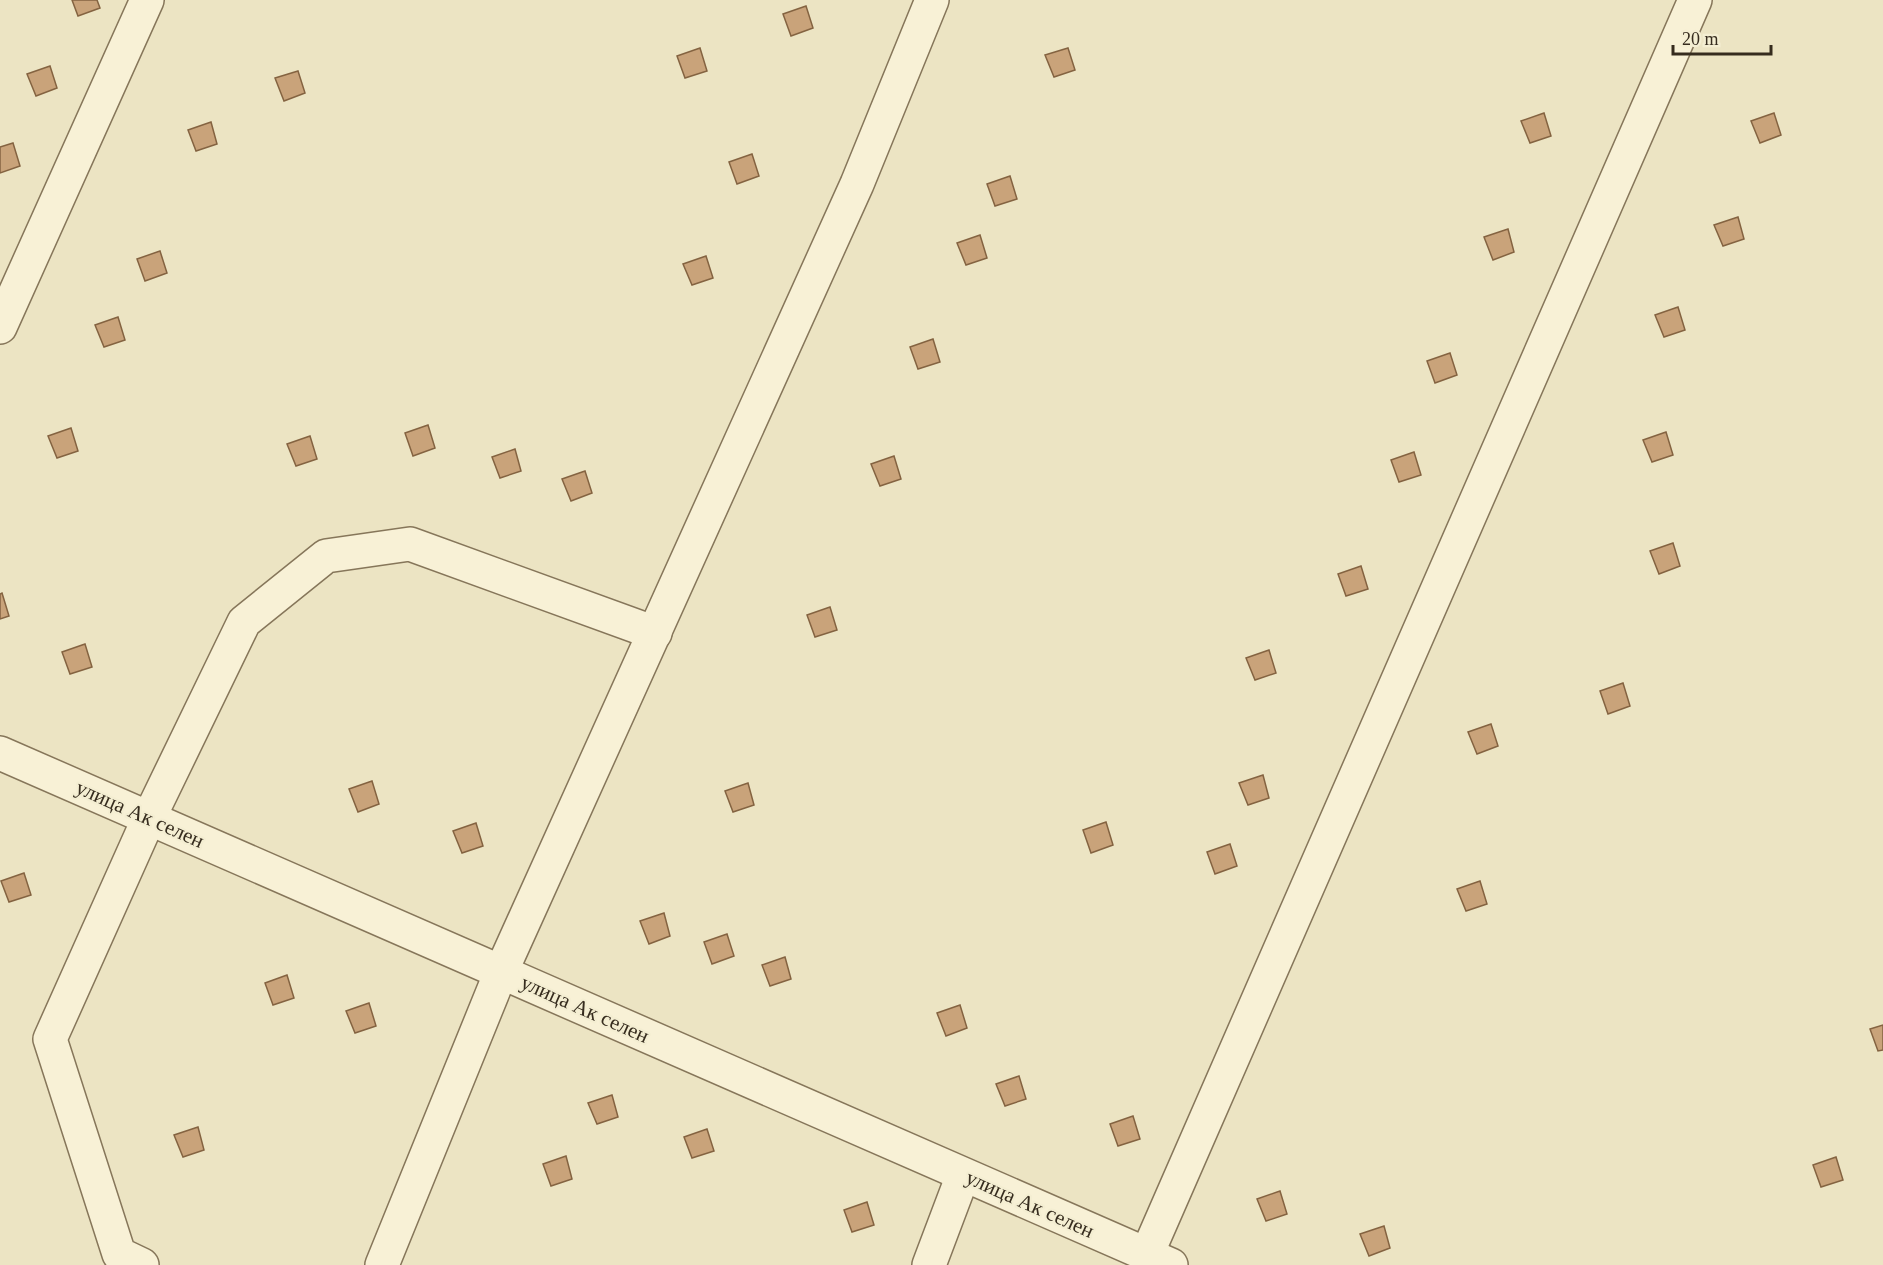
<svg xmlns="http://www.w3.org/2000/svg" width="1883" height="1265" viewBox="0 0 1883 1265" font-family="Georgia,serif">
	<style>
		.building { fill: #c9a37a; stroke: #846341; stroke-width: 1.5 }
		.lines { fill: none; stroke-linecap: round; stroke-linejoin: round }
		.minor-casing { stroke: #86765a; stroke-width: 36 }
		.minor { stroke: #f8f1d6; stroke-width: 33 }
		.labels { text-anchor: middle; stroke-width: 4.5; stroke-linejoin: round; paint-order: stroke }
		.street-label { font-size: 21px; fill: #362c1e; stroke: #f4eed2 }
	</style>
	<rect width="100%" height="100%" fill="#ece4c3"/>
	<!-- building -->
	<g class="building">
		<path d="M72 0H97L100 8 78 16Z"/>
		<path d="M806 6 813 28 791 36 783 14Z"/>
		<path d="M700 48 707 71 685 78 677 56Z"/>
		<path d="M1068 48 1075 70 1054 77 1045 55Z"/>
		<path d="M50 66 57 88 36 96 27 74Z"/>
		<path d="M298 71 305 93 284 101 275 78Z"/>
		<path d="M1544 113 1551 136 1530 143 1521 121Z"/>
		<path d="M1774 113 1781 135 1760 143 1751 121Z"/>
		<path d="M211 122 217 144 196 151 188 130Z"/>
		<path d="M13 143 20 166 0 173V147Z"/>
		<path d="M752 154 759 176 737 184 729 162Z"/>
		<path d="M1010 176 1017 199 995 206 987 184Z"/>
		<path d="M1738 217 1744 239 1723 246 1714 225Z"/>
		<path d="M1508 229 1514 252 1493 260 1484 237Z"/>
		<path d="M980 235 987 258 966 265 957 243Z"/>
		<path d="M160 251 167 273 145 281 137 259Z"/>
		<path d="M706 256 713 278 692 285 683 264Z"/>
		<path d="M1678 307 1685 330 1664 337 1655 315Z"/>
		<path d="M118 317 125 340 104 347 95 325Z"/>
		<path d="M933 339 940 362 918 369 910 347Z"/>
		<path d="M1450 353 1457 375 1435 383 1427 361Z"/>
		<path d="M428 425 435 448 413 456 405 433Z"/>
		<path d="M71 428 78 451 57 458 48 436Z"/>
		<path d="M1666 432 1673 455 1652 462 1643 440Z"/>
		<path d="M310 436 317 459 296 466 287 444Z"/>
		<path d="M515 449 521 471 500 478 492 457Z"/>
		<path d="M1414 452 1421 475 1399 482 1391 460Z"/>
		<path d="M894 456 901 479 880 486 871 464Z"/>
		<path d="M585 471 592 493 571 501 562 479Z"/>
		<path d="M1673 543 1680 566 1659 574 1650 551Z"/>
		<path d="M1361 566 1368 589 1346 596 1338 574Z"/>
		<path d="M2 593 9 616 0 619V594Z"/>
		<path d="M830 607 837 630 815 637 807 615Z"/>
		<path d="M85 644 92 667 70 674 62 652Z"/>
		<path d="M1269 650 1276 673 1255 680 1246 658Z"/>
		<path d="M1623 683 1630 706 1608 714 1600 691Z"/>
		<path d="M1491 724 1498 746 1477 754 1468 732Z"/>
		<path d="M1263 775 1269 798 1248 805 1239 783Z"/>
		<path d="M372 781 379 804 358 812 349 789Z"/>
		<path d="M748 783 754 805 733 812 725 791Z"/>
		<path d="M1106 822 1113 845 1091 853 1083 830Z"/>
		<path d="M476 823 483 846 462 853 453 831Z"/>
		<path d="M1230 844 1237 866 1215 874 1207 852Z"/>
		<path d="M24 873 31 895 9 902 1 881Z"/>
		<path d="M1480 881 1487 904 1466 911 1457 889Z"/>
		<path d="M664 913 670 936 649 944 640 921Z"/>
		<path d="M727 934 734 956 712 964 704 942Z"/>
		<path d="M785 957 791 979 770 986 762 965Z"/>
		<path d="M287 975 294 998 273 1005 265 983Z"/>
		<path d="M369 1003 376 1026 355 1033 346 1011Z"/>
		<path d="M960 1005 967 1028 946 1036 937 1013Z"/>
		<path d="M1883 1025V1050L1878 1051 1870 1029Z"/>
		<path d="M1019 1076 1026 1099 1005 1106 996 1084Z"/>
		<path d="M612 1095 618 1117 597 1124 588 1103Z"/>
		<path d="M1133 1116 1140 1139 1118 1146 1110 1124Z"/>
		<path d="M198 1127 204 1150 183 1157 174 1135Z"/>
		<path d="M707 1129 714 1151 692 1158 684 1137Z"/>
		<path d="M566 1156 572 1179 551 1186 543 1164Z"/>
		<path d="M1836 1157 1843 1180 1821 1187 1813 1165Z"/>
		<path d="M1280 1191 1287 1214 1266 1221 1257 1199Z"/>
		<path d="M867 1202 874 1225 852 1232 844 1210Z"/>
		<path d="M1384 1226 1390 1248 1369 1256 1360 1234Z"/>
	</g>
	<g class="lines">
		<!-- minor casing -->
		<g class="minor-casing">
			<g id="minor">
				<path d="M0 327 147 0"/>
				<path d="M0 753 1171 1265"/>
				<path d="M1147 1254 1695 0"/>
				<path d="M142 1265 119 1254 50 1039 149 818 244 622 326 556 410 544 655 633"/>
				<path d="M382 1265 501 972 857 184 932 0"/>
				<path d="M929 1265 963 1175"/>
			</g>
		</g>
		<!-- minor -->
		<use href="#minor" class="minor"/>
	</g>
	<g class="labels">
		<!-- street labels -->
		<g class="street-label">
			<text transform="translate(140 814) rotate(24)" y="7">улица Ак селен</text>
			<text transform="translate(585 1009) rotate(24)" y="7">улица Ак селен</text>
			<text transform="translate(1030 1204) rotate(24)" y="7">улица Ак селен</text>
		</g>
	</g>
	<!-- scale -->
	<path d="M1673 45v9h98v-9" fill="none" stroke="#362c1e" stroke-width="3"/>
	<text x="1682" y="45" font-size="18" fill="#362c1e" stroke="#f4eed2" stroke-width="4.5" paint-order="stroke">20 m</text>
</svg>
